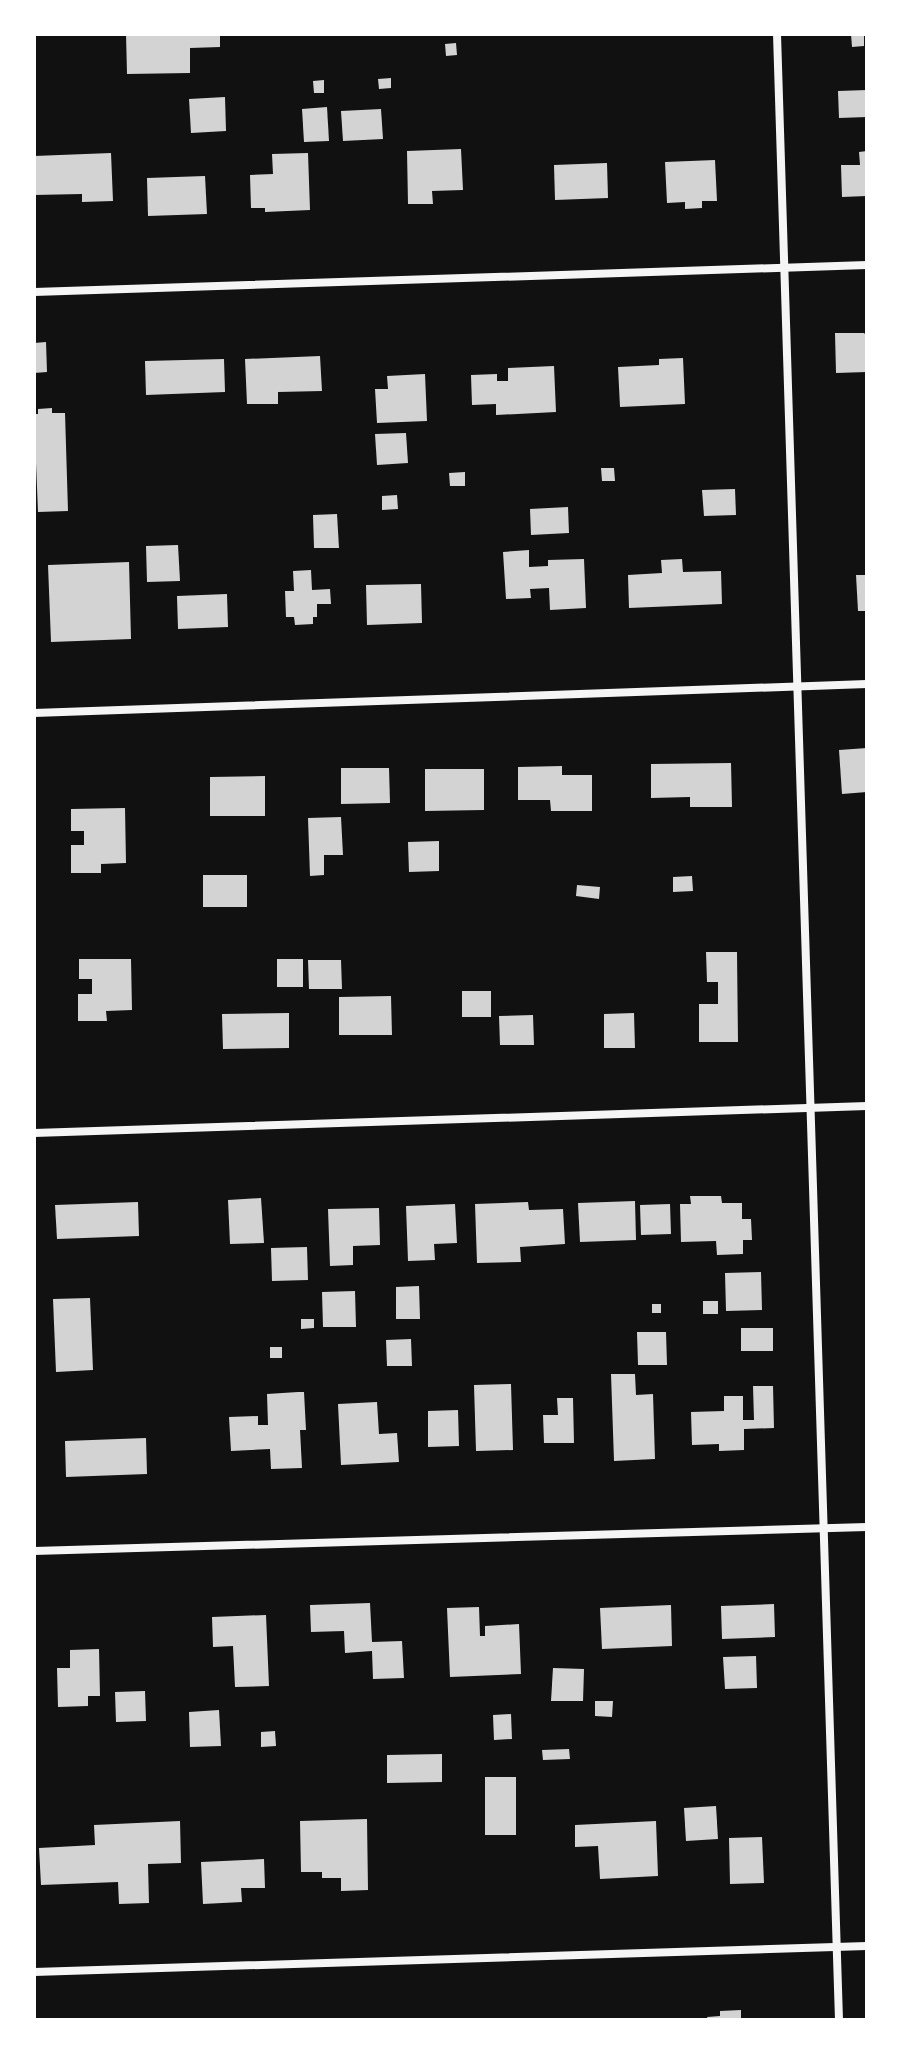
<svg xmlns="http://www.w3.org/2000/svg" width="901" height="2054" viewBox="0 0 901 2054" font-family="'Archivo Narrow',sans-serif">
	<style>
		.building { fill: #d3d3d3 }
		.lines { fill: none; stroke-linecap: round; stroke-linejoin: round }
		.minor { stroke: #f5f5f5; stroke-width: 8 }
	</style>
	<rect width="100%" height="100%" fill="#111"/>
	<!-- building -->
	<g class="building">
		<path d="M126 34H220V47L190 48V73L127 74Z"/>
		<path d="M851 34H864V46L852 47Z"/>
		<path d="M456 43 457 55 446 56 445 44Z"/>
		<path d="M391 78V88L379 89 378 79Z"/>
		<path d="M324 80V93H314L313 81Z"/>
		<path d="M867 90V117L839 118 838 91Z"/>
		<path d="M225 97 226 131 191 133 189 99Z"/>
		<path d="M327 107 329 141 304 142 302 109Z"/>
		<path d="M381 109 383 139 343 141 341 111Z"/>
		<path d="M461 149 463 190 432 191 433 204H408L407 151Z"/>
		<path d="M867 151V196L842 197 841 165H860L859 152Z"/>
		<path d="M111 153 113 201 82 202V194L34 195V156Z"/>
		<path d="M308 153 310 210 265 212V208H251L250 175 273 174 272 154Z"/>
		<path d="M715 160 717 201H702V208L685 209V202L667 203 665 162Z"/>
		<path d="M607 163 608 198 555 200 554 165Z"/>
		<path d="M205 176 207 214 148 216 147 178Z"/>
		<path d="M835 333H864L867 336V372L836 373Z"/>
		<path d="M46 342 47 372 34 373V343Z"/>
		<path d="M320 356 322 391 278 392V404H247L245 359Z"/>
		<path d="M683 358 685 404 620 407 618 367 659 365V359Z"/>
		<path d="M224 359 225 392 146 395 145 361Z"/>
		<path d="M554 366 556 412 496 415V404L472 405 471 375 497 374V381H508V368Z"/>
		<path d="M425 374 427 421 377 423 375 389H388L387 376Z"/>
		<path d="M52 408V413H65L68 511 38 512 34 414H38V409Z"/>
		<path d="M406 433 408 463 377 465 375 434Z"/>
		<path d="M601 468H614L615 481H602Z"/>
		<path d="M465 472V486H450L449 473Z"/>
		<path d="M735 489 736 515 704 516 702 490Z"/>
		<path d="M397 495 398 509 382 510V496Z"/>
		<path d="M568 507 569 533 531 535 530 509Z"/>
		<path d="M337 514 339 548H314L313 515Z"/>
		<path d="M178 545 180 581 147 582 146 546Z"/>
		<path d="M529 550V567L548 566V560L584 559 586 608 550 610 549 588 530 589 531 598 506 599 503 552Z"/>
		<path d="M682 559 683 572 721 571 722 604 629 608 628 575 662 573 661 560Z"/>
		<path d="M129 562 131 639 51 642 48 565Z"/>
		<path d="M311 570 312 590 330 589 331 604H317V617H313V624L295 625 294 617H286L285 591H294L293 571Z"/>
		<path d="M856 575H867V611H858Z"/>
		<path d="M421 584 422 623 367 625 366 585Z"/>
		<path d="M227 594 228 627 178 629 177 596Z"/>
		<path d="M867 748V792L842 794 839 750Z"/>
		<path d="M731 763 732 807H690V797L651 798V764Z"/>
		<path d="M562 766V775H592V811H551L550 800H518V767Z"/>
		<path d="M341 768H389L390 803 341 804Z"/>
		<path d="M425 769H484V810L425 811Z"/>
		<path d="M265 776V816H210V777Z"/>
		<path d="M125 808 126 863 101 864V873H71V845H84V831H71V809Z"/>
		<path d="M341 817 343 855H324V875L310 876 308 818Z"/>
		<path d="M439 841V871L409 872 408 842Z"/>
		<rect x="203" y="875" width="44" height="32"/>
		<path d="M692 876 693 891 673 892V877Z"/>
		<path d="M577 885 600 887 599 899 576 896Z"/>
		<path d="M706 952H737L738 1042H699V1004H718V982H707Z"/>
		<path d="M79 959H131L132 1010 106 1011 107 1021H78V994H92V979H79Z"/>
		<rect x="277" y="959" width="26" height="28"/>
		<path d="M308 960H341L342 989H309Z"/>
		<rect x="462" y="991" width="29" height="26"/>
		<path d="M391 996 392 1035H339V997Z"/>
		<path d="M289 1013V1048L223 1049 222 1014Z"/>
		<path d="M634 1013 635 1048H604V1014Z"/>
		<path d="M533 1015 534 1045H500L499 1016Z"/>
		<path d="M690 1196H721L722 1203H742V1219H751L752 1240H743V1254L717 1255 716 1241 681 1242 680 1204H691Z"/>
		<path d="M261 1198 264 1243 230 1244 228 1200Z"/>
		<path d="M635 1201 636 1240 580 1242 578 1203Z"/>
		<path d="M138 1202 139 1236 57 1239 55 1205Z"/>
		<path d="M528 1202 529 1210 563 1209 565 1244 520 1247 521 1262 477 1263 475 1204Z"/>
		<path d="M455 1204 457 1243 434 1244 435 1260 408 1261 406 1206Z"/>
		<path d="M670 1204 671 1234 641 1235 640 1205Z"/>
		<path d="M379 1208 380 1245 353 1246V1265L330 1266 328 1209Z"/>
		<path d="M307 1247 308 1280 272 1281 271 1248Z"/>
		<path d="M761 1272 762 1310 726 1311 725 1273Z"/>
		<path d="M419 1286 420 1319H396V1287Z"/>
		<path d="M355 1291 356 1327H323L322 1292Z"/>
		<path d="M90 1298 93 1370 56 1372 53 1299Z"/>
		<rect x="703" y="1301" width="15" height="13"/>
		<rect x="652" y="1304" width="9" height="9"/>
		<path d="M301 1319H314V1328L301 1329Z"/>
		<rect x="741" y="1328" width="32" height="23"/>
		<path d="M637 1332H666L667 1365H638Z"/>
		<path d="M411 1339 412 1366H387L386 1340Z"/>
		<rect x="270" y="1347" width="12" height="11"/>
		<path d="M611 1374H635L636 1395 653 1394 655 1459 614 1461Z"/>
		<path d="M511 1384 513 1450 476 1451 474 1385Z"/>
		<path d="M753 1386H773L774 1428 744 1429V1450L719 1451V1444L692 1445 691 1412 724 1411V1396H743V1420H754Z"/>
		<path d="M298 1392H304L306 1430H300L302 1468 271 1469 270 1449 231 1451 229 1417 258 1416V1425H268L267 1394Z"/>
		<path d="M557 1398H573L574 1443H544L543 1415H558Z"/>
		<path d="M377 1402 379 1434 397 1433 399 1462 341 1465 338 1404Z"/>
		<path d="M458 1410 459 1446 428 1447V1411Z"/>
		<path d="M146 1438 147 1474 66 1477 65 1441Z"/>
		<path d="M370 1603 372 1642 402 1641 404 1678 373 1679 372 1651 345 1653 344 1631 311 1632 310 1605Z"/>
		<path d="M774 1604 775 1637 722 1639 721 1606Z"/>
		<path d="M671 1605 672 1646 602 1649 600 1608Z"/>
		<path d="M479 1607 480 1636H485V1626L519 1624 521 1674 450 1677 447 1608Z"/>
		<path d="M266 1615 269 1686 235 1687 233 1646 213 1647 212 1617Z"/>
		<path d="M99 1649 100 1696H88V1706L58 1707 57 1668H70V1650Z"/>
		<path d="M756 1656 757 1688 725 1689 723 1657Z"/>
		<path d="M553 1668 584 1669 583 1701H551Z"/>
		<path d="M145 1691 146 1721 116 1722 115 1692Z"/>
		<path d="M595 1701H613L612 1717 595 1716Z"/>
		<path d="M219 1710 221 1746 190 1747 189 1712Z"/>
		<path d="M511 1714 512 1739 494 1740 493 1715Z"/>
		<path d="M275 1731 276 1746 261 1747V1732Z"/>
		<path d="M569 1749 570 1759 543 1760 542 1750Z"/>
		<path d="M442 1754V1782L387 1783V1755Z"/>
		<rect x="485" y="1777" width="31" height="58"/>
		<path d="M716 1806 718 1839 686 1841 684 1808Z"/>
		<path d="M367 1819 368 1890 341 1891V1878H322V1872H301L300 1821Z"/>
		<path d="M180 1821 181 1863 148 1864 149 1903 119 1904 118 1882 41 1885 39 1848 95 1845 94 1825Z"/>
		<path d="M656 1821 658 1876 600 1879 598 1846 575 1847V1825Z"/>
		<path d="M762 1837 764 1883 730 1884 729 1838Z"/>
		<path d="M264 1859 265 1888H241L242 1902 203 1904 201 1862Z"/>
		<path d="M741 2010V2020H708L707 2017 720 2016V2011Z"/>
	</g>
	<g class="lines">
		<!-- minor -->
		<g class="minor">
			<path d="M777 34 839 2020"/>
			<path d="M34 292 867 265"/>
			<path d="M34 713 867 684"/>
			<path d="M34 1133 867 1106"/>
			<path d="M34 1551 867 1527"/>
			<path d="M34 1972 867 1946"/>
		</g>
	</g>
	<!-- border -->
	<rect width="901" height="2054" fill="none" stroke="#ffffff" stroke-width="72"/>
</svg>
